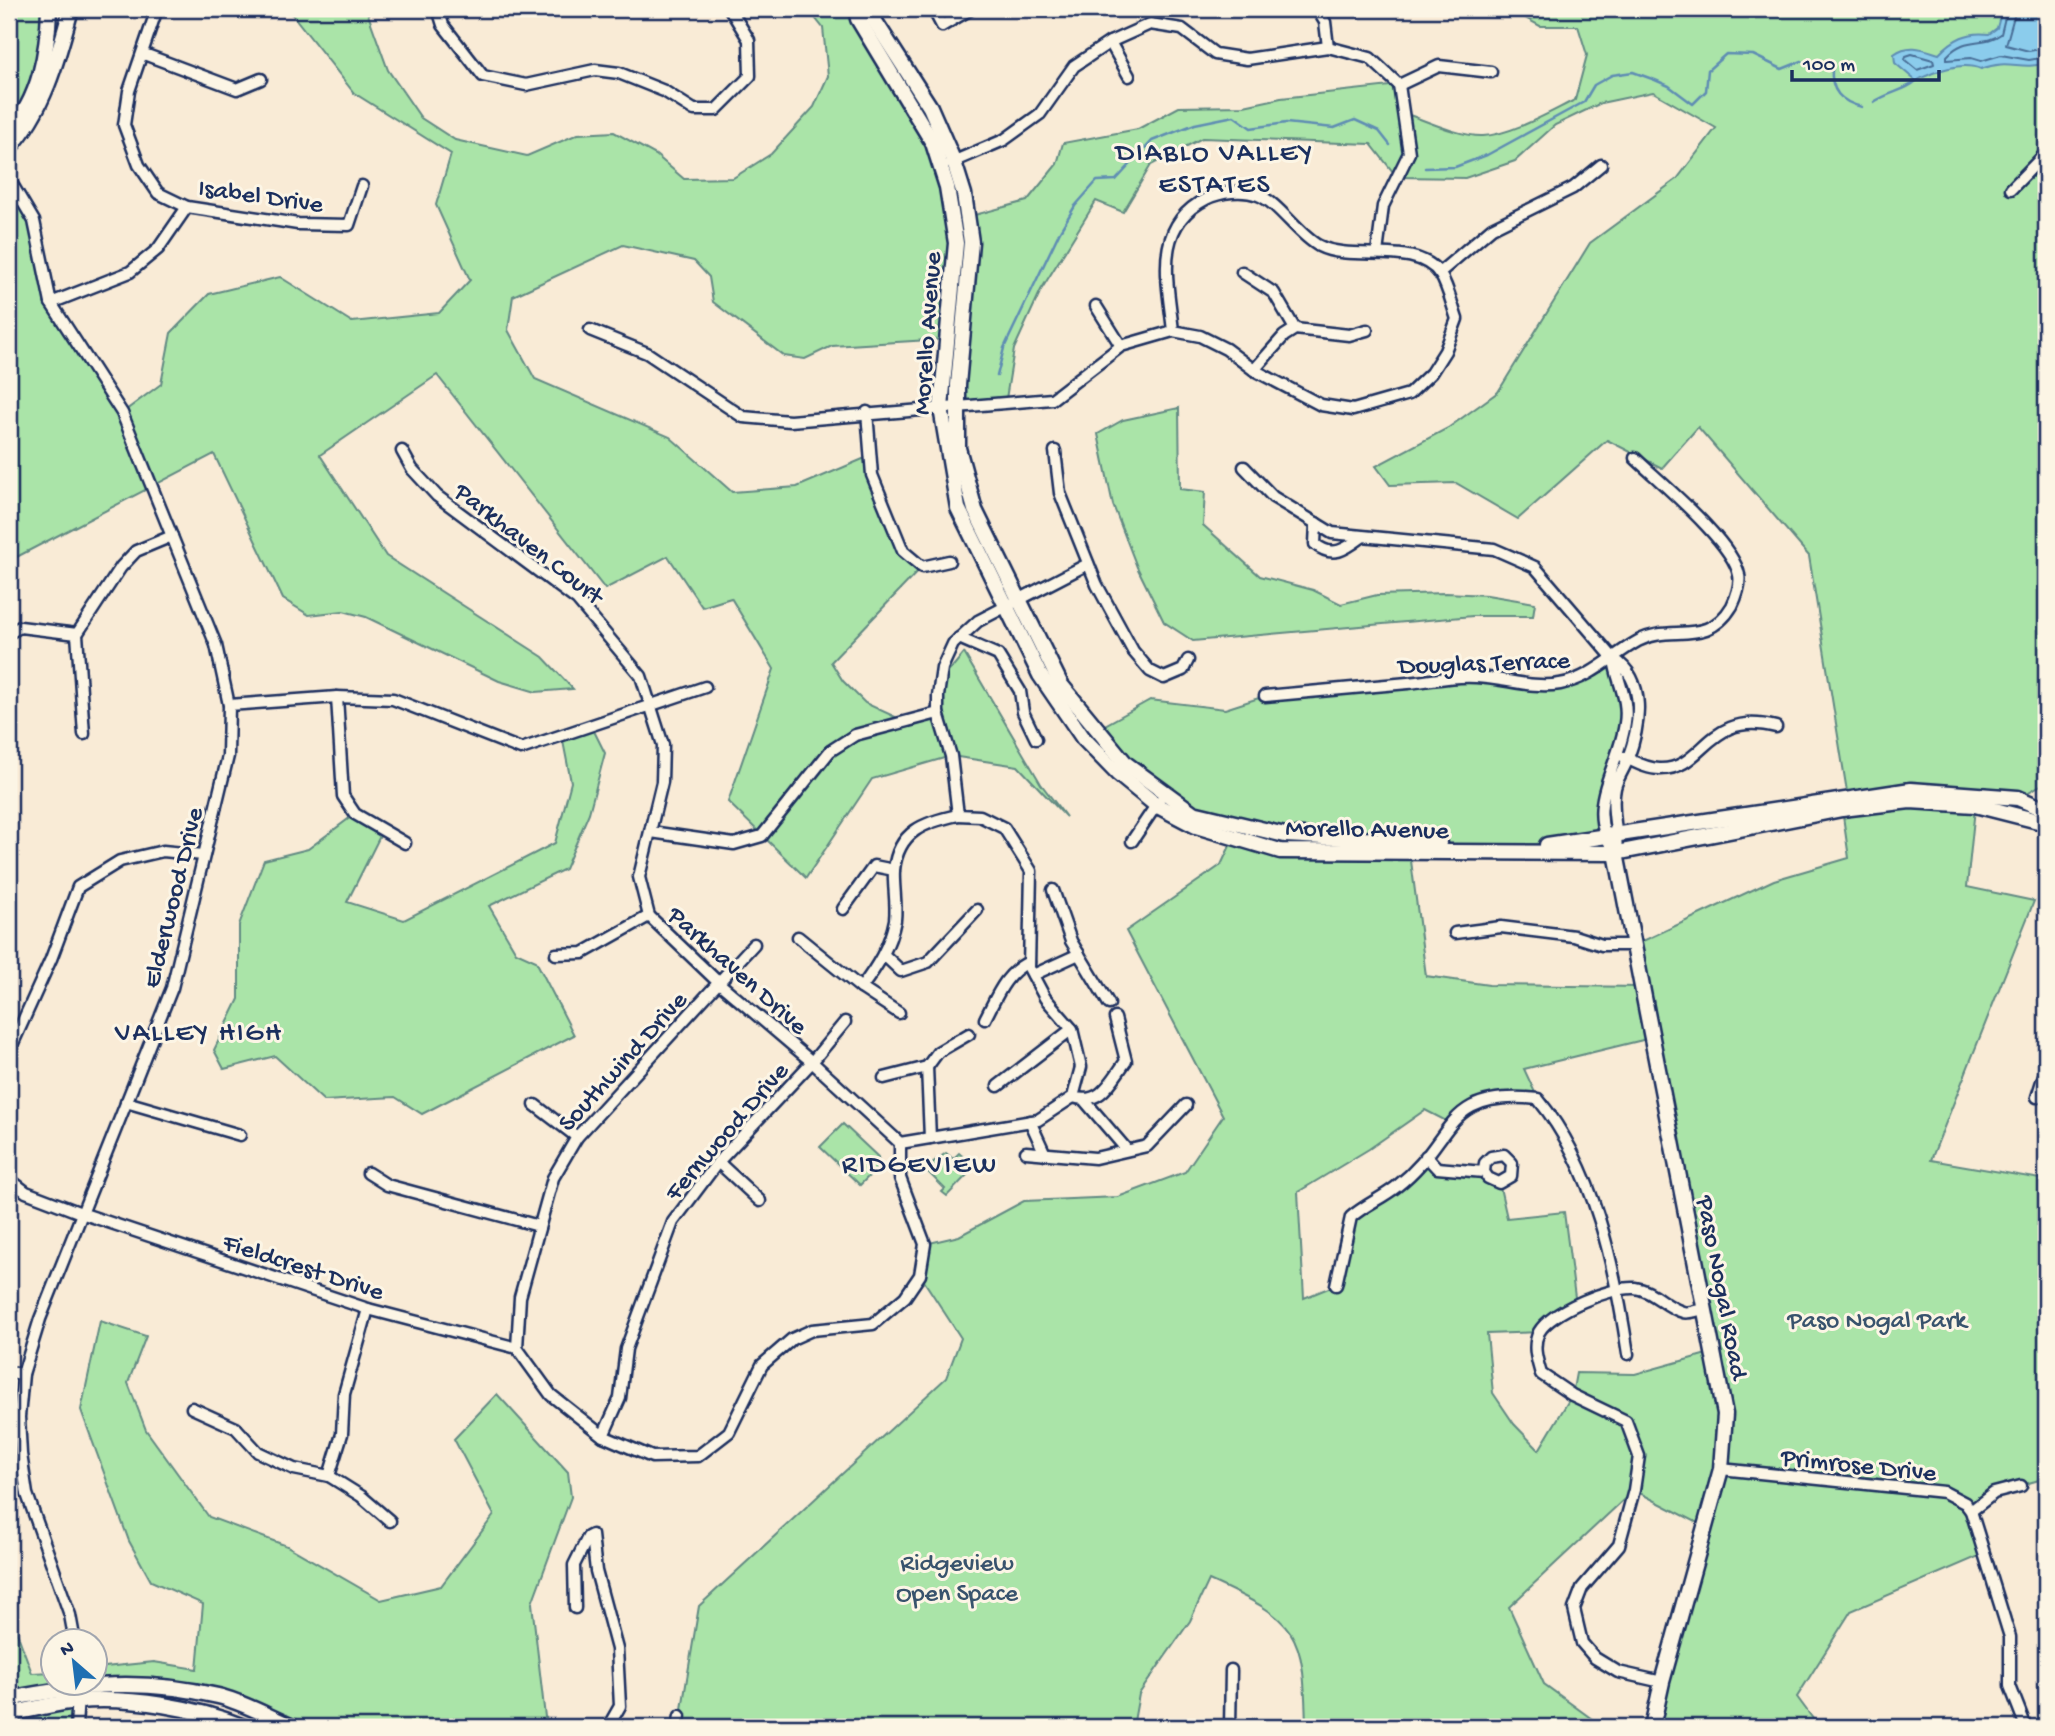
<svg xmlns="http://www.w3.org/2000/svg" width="2055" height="1736" viewBox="0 0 2055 1736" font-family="'Gochi Hand',sans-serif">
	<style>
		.green { fill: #aae4a8; stroke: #628a83; stroke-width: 2; fill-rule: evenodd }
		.water { fill: #8bccec; stroke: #5e8db3; stroke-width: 2 }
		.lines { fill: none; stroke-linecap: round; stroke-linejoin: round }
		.shore { stroke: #486e97; stroke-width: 2 }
		.stream { stroke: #5e8db3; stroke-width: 2.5 }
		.street-casing { stroke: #1b2f5e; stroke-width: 15 }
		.secondary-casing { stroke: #1b2f5e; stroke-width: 19 }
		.street { stroke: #fcf5e5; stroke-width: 10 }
		.secondary { stroke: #fcf5e5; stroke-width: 14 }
		.labels { text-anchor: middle; stroke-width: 6; stroke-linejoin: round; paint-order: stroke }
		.street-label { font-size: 26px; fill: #1b2f5e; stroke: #fcf5e5 }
		.park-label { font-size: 26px; fill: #38536d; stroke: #fcf5e5 }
		.neighbourhood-label { font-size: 28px; letter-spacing: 2px; fill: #1b2f5e; stroke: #fcf5e5 }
	</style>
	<rect width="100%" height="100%" fill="#f9ebd6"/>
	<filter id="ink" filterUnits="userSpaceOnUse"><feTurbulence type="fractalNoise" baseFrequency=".0143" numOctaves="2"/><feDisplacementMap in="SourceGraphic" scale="14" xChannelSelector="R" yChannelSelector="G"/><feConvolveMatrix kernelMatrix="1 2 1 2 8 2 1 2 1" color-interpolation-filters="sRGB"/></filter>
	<g filter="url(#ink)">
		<!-- green -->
		<g class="green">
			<path d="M9 9H49L45 53 9 130Z"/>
			<path d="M288 9H366L388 70 421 118 455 140 527 156 578 134 614 132 656 155 684 179 733 178 771 154 814 107 828 76 823 28 808 9H856L933 143 956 243 945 339 832 346 805 359 784 356 713 302 709 277 694 261 623 245 513 296 508 330 535 379 670 437 732 492 797 487 870 456 872 475 903 551 922 567 831 662 843 681 865 703 904 721 938 713 940 682 964 653 1041 784 1066 817 1018 766 951 756 872 779 806 878 728 802 774 669 731 598 702 607 668 556 605 589 437 375 320 455 386 556 543 657 573 689 536 692 499 681 366 617 343 611 309 615 283 599 214 454 9 561V179L34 221 51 303 122 413 161 384 171 333 209 294 280 277 352 322 439 313 470 280 436 205 451 154 354 93Z"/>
			<path d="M1509 9H2046V782L2018 798H1848L1809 556 1698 427 1662 468 1607 440 1518 519 1456 483 1390 485 1376 466 1448 428 1498 392 1590 243 1677 179 1716 128 1653 92 1601 103 1555 125 1515 161 1465 178 1397 177 1371 144 1202 138 1151 165 1123 212 1096 201 1041 290 1014 349 1005 405 957 408 967 217 1027 201 1057 164 1063 143 1138 129 1179 107 1244 106 1281 98 1399 85 1404 113C1424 120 1461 137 1483 136 1511 135 1550 112 1575 100L1587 55 1578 26H1540Z"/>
			<path d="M1179 408 1180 489 1205 492 1203 525 1260 576 1313 590 1341 604 1377 595 1446 593 1487 595 1535 603 1533 616H1473L1193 641 1164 622 1137 567 1113 505 1098 434 1123 420Z"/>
			<path d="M1614 659 1625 724 1606 779 1604 838 1557 846 1410 843 1285 835 1193 813 1096 730 1150 700 1225 709 1265 696 1475 676 1558 685Z"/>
			<path d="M591 725 605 753 589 813 565 869 489 906 516 952 536 961 574 1035 422 1114 395 1097 324 1101 275 1056 224 1069 214 1050 239 999V925L264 860 308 849 355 814 383 830 347 902 404 920 555 843 571 782 562 736Z"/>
			<path d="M1910 801 1975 808 1967 887 2034 901 1931 1160 2046 1180V1478L1994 1493 1972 1511 1984 1554 1851 1611 1797 1697 1819 1727H1652L1706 1527 1634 1490 1509 1607 1544 1684 1603 1727H1306C1304 1630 1298 1620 1209 1580L1190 1621 1139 1694 1133 1727H679L699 1606 946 1378 961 1338 920 1275 925 1244 959 1236 1024 1201 1118 1197 1185 1172 1223 1116 1126 931 1221 865 1234 837 1280 851 1410 853 1426 976 1489 985 1640 987 1634 945 1774 880 1849 858 1842 809ZM1651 1038 1714 1352 1635 1374 1576 1373 1572 1395 1539 1450 1514 1424 1493 1393 1487 1334 1539 1332 1576 1305 1564 1212 1507 1218 1499 1183 1473 1171 1437 1168 1426 1156 1396 1187 1366 1204 1346 1233 1336 1285 1304 1298 1298 1192 1369 1149 1425 1110 1450 1123 1506 1096 1538 1099 1524 1069Z"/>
			<path d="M843 1124 878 1157 879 1166 860 1185 820 1147Z"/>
			<path d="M946 1153 953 1159 959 1153 968 1161 962 1168 968 1174 947 1196 942 1192 945 1189 928 1172 934 1166 932 1163Z"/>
			<path d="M100 1321 146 1336 128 1383 146 1430 209 1517 287 1546 381 1600 441 1586 494 1515 454 1439 497 1394 568 1472 571 1497 532 1603 545 1717 557 1727H293L220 1696 141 1684 9 1699V1611L32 1673 52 1672V1684H94L95 1668 154 1662 197 1669 203 1604 151 1581 129 1541 81 1410Z"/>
			<path d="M78 1701 76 1727H9V1714Z"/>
		</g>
		<!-- water -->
		<path class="water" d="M2002 9H2046V63C2019 71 2010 58 1981 69 1962 61 1934 71 1916 81L1895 63 1894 54C1909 43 1923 49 1939 54 1953 39 1968 31 1989 34L1997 28Z"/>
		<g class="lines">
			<!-- shore -->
			<g class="shore">
				<path d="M2007 9 2001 34C1983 47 1966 35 1947 56V60L1971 58 1981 61 2001 55 2029 60 2046 57"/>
				<path d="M2016 9 2006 45 2029 51 2046 48"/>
				<path d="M1912 54 1933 60 1934 64 1917 70 1905 60 1906 56Z"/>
			</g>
			<!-- stream -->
			<g class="stream">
				<path d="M1824 62 1832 68C1830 91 1841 102 1862 107"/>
				<path d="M1874 102C1889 92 1905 91 1916 81"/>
				<path d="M1425 168 1455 167 1487 155 1584 102 1594 85 1612 75 1633 72 1655 80 1669 86 1693 104 1706 91 1708 70 1726 54 1753 55 1782 69 1802 61"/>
				<path d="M997 376 1004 348 1060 231 1075 206 1097 181 1116 180 1152 141 1195 124 1234 116 1251 128 1286 123 1334 128 1355 120 1379 131 1390 145"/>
			</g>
			<!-- street casing -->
			<g class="street-casing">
				<g id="street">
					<path d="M157 9 129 91 124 125 139 165 158 193 187 207 298 224 349 225 362 186"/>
					<path d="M438 9 443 25 483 76 526 85 595 70 619 73 664 91 694 110H716L750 76 749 40 730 9"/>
					<path d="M933 9 942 26 971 9"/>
					<path d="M1317 9 1325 22 1328 47"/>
					<path d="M1110 42 1129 76"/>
					<path d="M144 54 237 89 261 79"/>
					<path d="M1399 85 1439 66 1491 72"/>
					<path d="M950 163 1004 140 1040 114 1074 66 1110 42 1150 24 1182 29 1215 54 1247 59 1328 47 1370 58 1399 85 1409 153 1383 206 1377 253"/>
					<path d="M9 179 34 221 51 303 122 413 216 645 229 705 228 756 172 988 40 1319 23 1374 19 1417 21 1454 27 1494 70 1615 75 1642"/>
					<path d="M2011 189 2046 153"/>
					<path d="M1242 272 1274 293 1295 329"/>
					<path d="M1439 273 1492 228 1573 188 1601 165"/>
					<path d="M51 303 130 272 158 249 187 207"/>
					<path d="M1096 306 1121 346"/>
					<path d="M590 330 647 353 743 417 790 421 1052 399 1121 346 1173 331 1200 336 1226 349 1254 370 1321 405 1353 410 1409 394 1431 373 1445 351 1457 319C1452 305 1448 286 1440 274 1416 240 1352 263 1319 246 1298 235 1278 202 1258 195 1242 189 1221 192 1206 199 1152 226 1168 282 1173 331"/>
					<path d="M1254 370 1284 336 1295 329 1349 335 1367 330"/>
					<path d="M867 412 872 475 903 551 922 567 949 561"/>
					<path d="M402 451 412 469 437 496 577 600 641 676 663 745 662 782 639 877 649 916 719 983 812 1062 900 1143"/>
					<path d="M1055 451 1060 493 1097 585 1133 651 1150 671 1164 678 1183 670 1188 660"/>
					<path d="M1244 467 1273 497 1332 533 1494 549 1535 567 1614 659"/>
					<path d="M1316 523 1315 544C1333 559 1346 549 1362 537"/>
					<path d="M9 633 20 627 77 634"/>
					<path d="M959 638 998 655 1020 691 1023 712 1036 739"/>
					<path d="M1614 659C1647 680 1640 726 1628 758 1625 768 1617 778 1615 788 1610 810 1619 831 1616 853 1581 809 1619 769 1625 723 1629 699 1617 682 1614 659Z"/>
					<path d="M1265 696C1313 692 1360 687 1408 683 1430 681 1454 675 1476 677 1504 678 1532 689 1560 684 1592 678 1611 656 1638 641 1671 623 1707 648 1732 606 1736 598 1741 584 1739 575 1733 542 1661 483 1635 458"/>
					<path d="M337 697 343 796 355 814 405 843"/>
					<path d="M229 705 337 697 393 699 521 749 705 687"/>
					<path d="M84 734 77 634 121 567 136 551 172 536"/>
					<path d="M1624 757C1635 762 1647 769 1660 769 1705 770 1707 709 1776 727"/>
					<path d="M651 832 734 844 762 836 830 751 855 735 938 713"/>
					<path d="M1132 841 1159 801"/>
					<path d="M1053 890 1071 941 1109 1004"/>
					<path d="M843 909 874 866 894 870"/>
					<path d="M1455 933 1501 927 1574 936 1602 945H1634"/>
					<path d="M798 937 861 988 899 1013"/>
					<path d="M754 944 577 1137 553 1178 520 1297 517 1348 551 1395 603 1436 652 1457 698 1456 729 1432 762 1365 792 1339 812 1330 873 1324 905 1297 920 1275 925 1244 900 1178V1143"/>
					<path d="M556 954 583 953 649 916"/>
					<path d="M884 955 901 971 928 962 977 910"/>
					<path d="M1033 975 1079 954"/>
					<path d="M861 988C877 967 890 946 895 920 897 903 893 886 894 870 898 831 925 822 958 815"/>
					<path d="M985 1019C997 996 1005 973 1029 962"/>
					<path d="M9 1052 51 959 78 887 120 861 163 851 203 855"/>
					<path d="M927 1067 930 1138"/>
					<path d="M884 1078 927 1067 938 1052 969 1034"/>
					<path d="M998 1086 1072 1029"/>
					<path d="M1073 1097C1101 1106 1111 1081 1126 1061L1115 1018"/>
					<path d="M2037 1097 2046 1069"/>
					<path d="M1085 1101 1127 1150"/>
					<path d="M126 1102 240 1135"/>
					<path d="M535 1105 577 1137"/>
					<path d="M1030 1121 1045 1154"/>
					<path d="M900 1143 1038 1120 1073 1097 1081 1067 1072 1029 1045 998 1029 968 1031 871 1004 828 980 816 958 815 951 756 938 713V696L942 668 953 644 978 621 1088 564"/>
					<path d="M1026 1152 1095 1158 1147 1146 1186 1105"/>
					<path d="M1426 1156 1437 1168 1484 1172 1488 1178 1499 1183 1511 1176 1512 1163 1504 1155 1491 1157 1485 1163 1484 1172"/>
					<path d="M718 1162 760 1201"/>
					<path d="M368 1173 387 1185 539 1226"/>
					<path d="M9 1179 26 1192 81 1213 368 1309 517 1348"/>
					<path d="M1336 1285 1351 1217C1365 1205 1382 1198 1396 1187 1458 1139 1440 1089 1538 1099 1595 1168 1615 1268 1628 1354"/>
					<path d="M9 1372 23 1374"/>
					<path d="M192 1408 236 1428 258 1452 294 1469 329 1476 361 1496 390 1521"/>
					<path d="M603 1436 620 1398 626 1349 673 1222 718 1162 812 1062 845 1022"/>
					<path d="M1721 1469 1944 1492 1965 1503 1971 1511 2010 1637V1686L2026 1727"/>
					<path d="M329 1476 342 1434 344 1394 368 1309"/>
					<path d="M1971 1511 1994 1493 2021 1486"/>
					<path d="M575 1608 574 1565 588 1537 592 1535 596 1571 617 1649 620 1706 608 1727"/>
					<path d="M1662 1682 1618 1672 1595 1658 1582 1643 1574 1609 1582 1588 1619 1545 1634 1490 1639 1456 1626 1421 1572 1395 1541 1374C1537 1360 1532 1346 1539 1332 1551 1311 1612 1286 1635 1288 1653 1290 1666 1308 1683 1312 1688 1314 1698 1310 1704 1309"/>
					<path d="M76 1727 78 1696"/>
					<path d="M678 1727 680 1716"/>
					<path d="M1230 1727 1231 1670"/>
				</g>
			</g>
			<!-- secondary casing -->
			<g class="secondary-casing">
				<g id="secondary">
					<path d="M856 9 858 19 933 143 947 187 956 243 941 408 958 508 1040 675 1083 738 1118 774 1156 805 1196 826 1280 851 1616 853 1842 809 1910 801 1975 805 2046 823"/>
					<path d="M867 9 930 107 954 162 964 194 971 242 958 385V448L975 510 1061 685 1126 764 1193 813 1285 835 1439 843"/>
					<path d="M9 130C40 102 48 48 49 9"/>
					<path d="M9 148C44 111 58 57 71 9"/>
					<path d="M1547 845 1911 790 2018 798 2046 810"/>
					<path d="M1616 853 1725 1414 1721 1469 1662 1682 1652 1727"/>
					<path d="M9 1699C83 1684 143 1678 218 1696 243 1702 269 1717 293 1727"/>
					<path d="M9 1714C32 1710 55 1703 78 1701 133 1697 194 1707 244 1727"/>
				</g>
			</g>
			<!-- street -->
			<use href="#street" class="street"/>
			<!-- secondary -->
			<use href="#secondary" class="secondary"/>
		</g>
	</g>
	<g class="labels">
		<!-- street labels -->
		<g class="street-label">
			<text transform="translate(261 194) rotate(8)" y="9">Isabel Drive</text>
			<text transform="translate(925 333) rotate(-86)" y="9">Morello Avenue</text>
			<text transform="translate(530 542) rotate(38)" y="9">Parkhaven Court</text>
			<text transform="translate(1484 661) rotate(-2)" y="9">Douglas Terrace</text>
			<text transform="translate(1367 827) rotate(1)" y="9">Morello Avenue</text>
			<text transform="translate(171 897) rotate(-76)" y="9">Elderwood Drive</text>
			<text transform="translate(739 969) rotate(42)" y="9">Parkhaven Drive</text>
			<text transform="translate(621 1060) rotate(-48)" y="9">Southwind Drive</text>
			<text transform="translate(725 1130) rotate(-49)" y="9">Fernwood Drive</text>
			<text transform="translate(304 1265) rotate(18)" y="9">Fieldcrest Drive</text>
			<text transform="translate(1724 1287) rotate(79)" y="9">Paso Nogal Road</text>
			<text transform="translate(1859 1463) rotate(6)" y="9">Primrose Drive</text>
		</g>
		<!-- park labels -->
		<g class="park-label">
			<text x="1877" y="1327">Paso Nogal Park</text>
			<text x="957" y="1570">Ridgeview<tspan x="957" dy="30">Open Space</tspan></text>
		</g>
		<!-- neighbourhood labels -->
		<g class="neighbourhood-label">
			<text x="1215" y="160">DIABLO VALLEY<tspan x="1215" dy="32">ESTATES</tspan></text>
			<text x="199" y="1040">VALLEY HIGH</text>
			<text x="920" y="1172">RIDGEVIEW</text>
		</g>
	</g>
	<!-- margin -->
	<rect width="2055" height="1736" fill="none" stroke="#fcf5e5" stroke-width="35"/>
	<rect x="18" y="18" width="2020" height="1701" fill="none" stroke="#1b2f5e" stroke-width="2.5" filter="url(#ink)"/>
	<!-- north arrow -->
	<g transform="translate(74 1662) rotate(332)"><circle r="33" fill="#fcf5e5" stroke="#a2a6af" stroke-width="2"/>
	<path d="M0-5L12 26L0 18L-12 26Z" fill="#1f6fb2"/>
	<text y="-10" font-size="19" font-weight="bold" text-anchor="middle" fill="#1b2f5e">N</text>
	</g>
	<!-- scale -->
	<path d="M1792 70v10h147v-10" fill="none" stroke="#1b2f5e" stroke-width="3.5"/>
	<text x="1803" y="70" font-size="21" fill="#1b2f5e" stroke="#fcf5e5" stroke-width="5" paint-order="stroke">100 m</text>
</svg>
